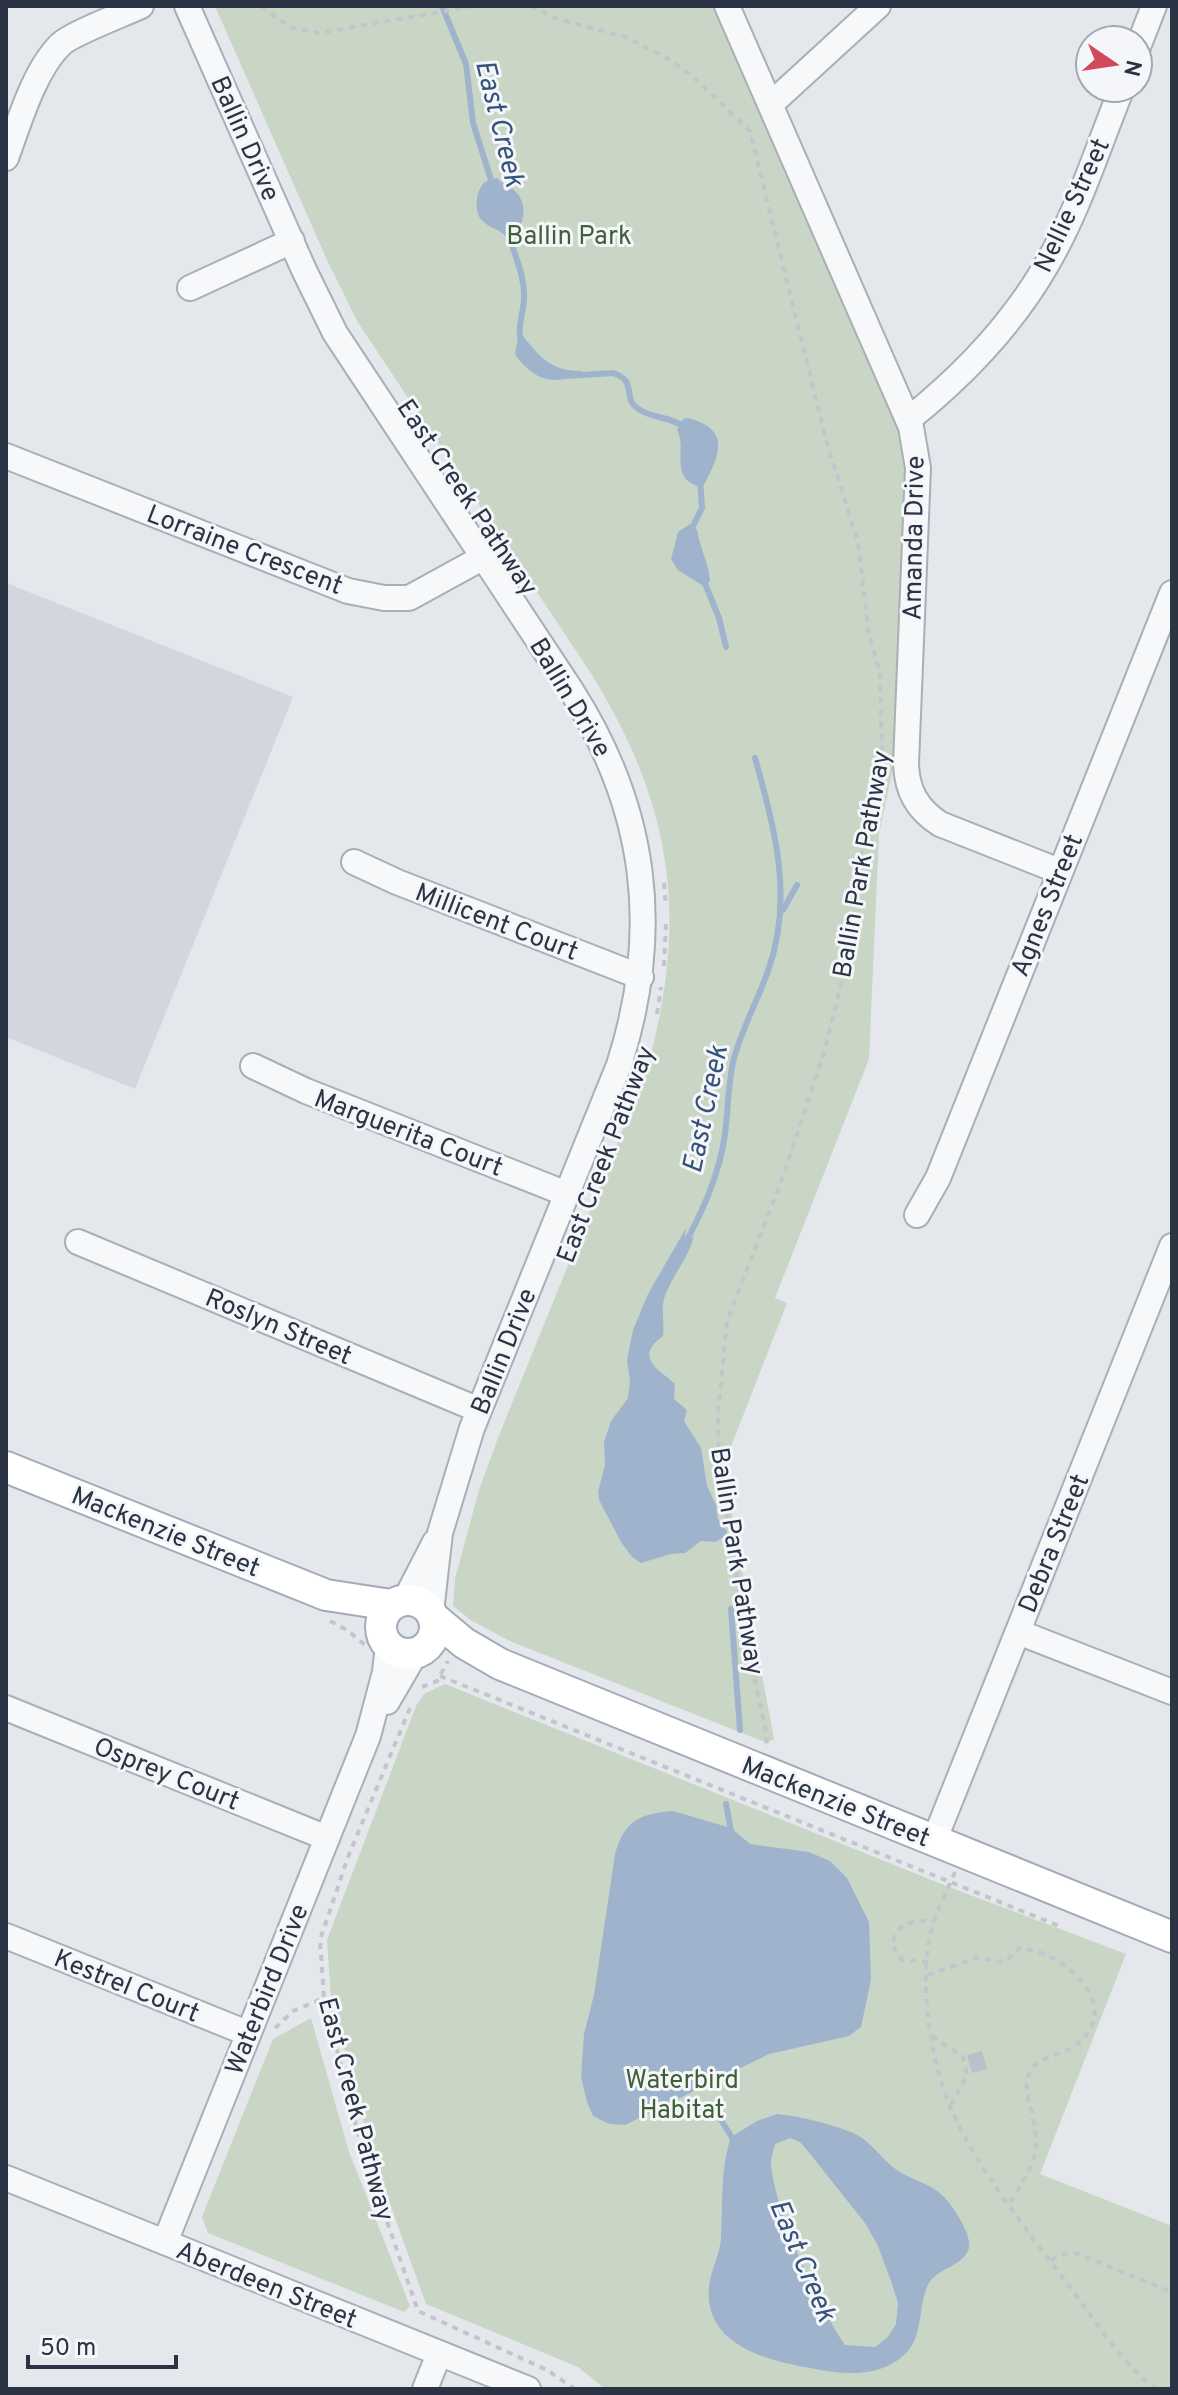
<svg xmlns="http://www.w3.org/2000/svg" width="1178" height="2395" viewBox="0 0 1178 2395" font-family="Overpass,sans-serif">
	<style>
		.built { fill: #d2d6de }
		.green { fill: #c9d6c5 }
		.water { fill: #9fb4cc; fill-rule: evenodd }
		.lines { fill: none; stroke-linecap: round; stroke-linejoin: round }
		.stream { stroke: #9fb4cc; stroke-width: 6 }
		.building { fill: #bbc0ca }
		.minor-casing { stroke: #a9aeb7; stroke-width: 28 }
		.major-casing { stroke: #a3abb8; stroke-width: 34 }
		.path { stroke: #c2c5cb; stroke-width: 4; stroke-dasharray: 6 6; stroke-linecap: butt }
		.minor { stroke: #f7f8fa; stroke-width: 24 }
		.major { stroke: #fff; stroke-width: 30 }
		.labels { text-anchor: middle; stroke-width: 6; stroke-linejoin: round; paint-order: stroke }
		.street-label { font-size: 26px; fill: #2b3445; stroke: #f4f6f9 }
		.park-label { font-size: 26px; fill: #3f6138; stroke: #f4f6f9 }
		.water-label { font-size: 28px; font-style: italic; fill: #34527a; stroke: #f4f6f9 }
	</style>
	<rect width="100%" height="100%" fill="#e4e7ec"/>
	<!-- built -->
	<path class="built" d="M6 583 293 697 135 1089 6 1037Z"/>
	<!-- green -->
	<g class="green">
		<path d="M215 6H715L900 430 906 469 894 764 879 834 869 1059 775 1298 787 1303 723 1467 774 1739 767 1743 512 1642 472 1621 453 1606 455 1579 479 1490 498 1438 645 1075C689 924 675 810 592 675L357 321 327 260Z"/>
		<path d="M445 1684 949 1887 1126 1954 1040 2174 1172 2226V2389H605L578 2367 426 2304 371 2151 331 1997 327 1940 416 1706 424 1694Z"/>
		<path d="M311 2018 349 2152 410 2306 404 2312 208 2233 202 2217 273 2039Z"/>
	</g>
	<!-- water -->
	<g class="water">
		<path d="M497 178C503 185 512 187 517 193 532 212 517 230 513 248 502 225 491 232 480 218 474 210 476 189 485 182 489 179 493 179 497 178Z"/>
		<path d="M519 331C538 355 550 372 583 371 556 388 532 380 515 354Z"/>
		<path d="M688 418C734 430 718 458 702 489 697 485 688 483 685 478 676 464 685 445 677 430L683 419Z"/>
		<path d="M690 524 697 530C700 548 709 564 710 581L705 587 678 570 671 559 678 532Z"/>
		<path d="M686 1228 684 1245 694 1236C688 1259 673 1274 665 1296 660 1309 665 1322 663 1336 660 1339 656 1341 653 1345 640 1363 666 1374 675 1384L674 1399 687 1410 684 1421 701 1448 707 1486 716 1505 718 1519 727 1531 726 1536 715 1542 701 1541 685 1553 671 1554 641 1563 632 1557 621 1542 599 1500 598 1492 605 1465 604 1442 611 1421 628 1398 630 1381 627 1360 633 1330 648 1294Z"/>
		<path d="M673 1811 731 1828 750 1844 809 1852 830 1861 847 1878 869 1922 871 1980 861 2027 849 2036 769 2054 625 2125 609 2124 593 2116 587 2102 581 2077 584 2034 594 1995 615 1854C625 1820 639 1814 673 1811Z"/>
		<path d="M777 2114C803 2117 829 2123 853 2133 871 2141 880 2157 894 2168 908 2179 930 2183 942 2195 952 2204 972 2234 969 2248 964 2266 938 2268 929 2283 916 2307 926 2342 898 2360 872 2378 839 2374 810 2368 765 2360 703 2344 709 2286 711 2270 720 2254 721 2238 723 2203 720 2170 731 2137L757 2121ZM790 2138 800 2142 807 2150 865 2223 878 2246 891 2281 898 2303 896 2324 888 2337 875 2347 845 2345C820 2310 772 2204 771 2162 771 2157 774 2150 775 2144Z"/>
	</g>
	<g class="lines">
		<!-- stream -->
		<g class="stream">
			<path d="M442 6 466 64 473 123 493 186"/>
			<path d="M511 242C517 261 525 279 524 298 524 311 518 324 520 336"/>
			<path d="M568 376 613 373C638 381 622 397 637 408 651 419 671 416 686 428"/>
			<path d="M690 532 702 508 700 479"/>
			<path d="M704 581 719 618 726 647"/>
			<path d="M783 910 797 885"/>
			<path d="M680 1253C701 1215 719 1177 725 1134 728 1110 728 1086 733 1062 741 1030 757 1002 768 971 794 898 775 830 755 758"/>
			<path d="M731 1609 740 1730"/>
			<path d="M726 1804 732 1836"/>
			<path d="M721 2120 734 2141"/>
		</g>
	</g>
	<!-- building -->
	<path class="building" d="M982 2051 987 2069 972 2073 967 2055Z"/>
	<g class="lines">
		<!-- minor casing -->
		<g class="minor-casing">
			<g id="minor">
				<path d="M187 6 304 270 335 333 571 690C647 809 662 931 619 1065L472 1428 440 1533 431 1612"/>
				<path d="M727 6 911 427 918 468 906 764C907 791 917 809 940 824L1059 871"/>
				<path d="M1138 47 1154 6"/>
				<path d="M771 104 878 6"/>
				<path d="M6 158C19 123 34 70 61 44 73 33 124 14 141 6"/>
				<path d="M190 288 292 241"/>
				<path d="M909 419C964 375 1012 325 1047 264 1079 209 1098 147 1122 88"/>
				<path d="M6 456 348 591 384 598H409L482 558"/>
				<path d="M354 862 397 882 641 977"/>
				<path d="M253 1066 306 1091 567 1194"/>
				<path d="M917 1215 938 1178 1172 593"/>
				<path d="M78 1242 479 1410"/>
				<path d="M405 1600 435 1542"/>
				<path d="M1018 1632 1172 1692"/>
				<path d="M387 1702 415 1654"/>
				<path d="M6 1708 327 1838"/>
				<path d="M934 1841 1172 1246"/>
				<path d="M6 1936 247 2033"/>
				<path d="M6 2178 528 2389"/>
				<path d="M165 2242 368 1736 385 1672 388 1645"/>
				<path d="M425 2389 439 2354"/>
			</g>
		</g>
		<!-- major casing -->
		<g class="major-casing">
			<g id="major">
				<path d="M6 1467 326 1595 391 1605"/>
				<circle cx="408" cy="1627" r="27"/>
				<path d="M434 1618 464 1643 500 1664 1172 1937"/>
			</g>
		</g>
		<!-- path -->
		<g class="path">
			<path d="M261 6 290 27 318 33 475 6"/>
			<path d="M531 6 558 19 626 37 669 59 691 75 750 131 826 440 858 542 869 635 880 673 882 760 867 814 845 969 825 1049 784 1174 727 1321 718 1415 719 1467 750 1658 767 1736 766 1747"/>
			<path d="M664 883 666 906"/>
			<path d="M664 966 666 923"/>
			<path d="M657 1014 661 987"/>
			<path d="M330 1621 347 1630 365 1645"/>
			<path d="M440 1676 1059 1926"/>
			<path d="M422 1687 437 1681 448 1661"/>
			<path d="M410 1708 348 1857 320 1940 324 1998 362 2149 418 2311 547 2370 575 2389"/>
			<path d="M955 1872C946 1894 933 1917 929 1941 920 1991 931 2062 951 2109 977 2168 1030 2235 1070 2287 1092 2316 1126 2370 1157 2389"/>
			<path d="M928 1962 903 1960 897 1956C884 1928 910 1917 934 1922"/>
			<path d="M928 1975 975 1958 1005 1962 1020 1948C1060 1951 1120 1999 1083 2039 1066 2058 1031 2053 1027 2081 1025 2092 1031 2107 1033 2118 1042 2158 1030 2169 1010 2203"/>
			<path d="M275 2028 293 2011 324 1998"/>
			<path d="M932 2036 963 2057 967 2075 951 2105"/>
			<path d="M1051 2260 1067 2253H1075L1172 2292"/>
		</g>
		<!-- minor -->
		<use href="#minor" class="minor"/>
		<!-- major -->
		<use href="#major" class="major"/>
	</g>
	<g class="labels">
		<!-- street labels -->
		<g class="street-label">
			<text transform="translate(246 138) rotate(66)" y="9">Ballin Drive</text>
			<text transform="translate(1071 205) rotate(-65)" y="9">Nellie Street</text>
			<text transform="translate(468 497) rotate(56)" y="9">East Creek Pathway</text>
			<text transform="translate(913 538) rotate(-89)" y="9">Amanda Drive</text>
			<text transform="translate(245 549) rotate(21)" y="9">Lorraine Crescent</text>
			<text transform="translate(571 697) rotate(59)" y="9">Ballin Drive</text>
			<text transform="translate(861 864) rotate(-80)" y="9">Ballin Park Pathway</text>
			<text transform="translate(1046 905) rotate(-68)" y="9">Agnes Street</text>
			<text transform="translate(497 921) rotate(21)" y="9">Millicent Court</text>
			<text transform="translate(409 1132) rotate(21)" y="9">Marguerita Court</text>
			<text transform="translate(605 1154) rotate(-69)" y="9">East Creek Pathway</text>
			<text transform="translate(279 1326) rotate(23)" y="9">Roslyn Street</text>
			<text transform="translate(503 1351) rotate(-68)" y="9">Ballin Drive</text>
			<text transform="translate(166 1531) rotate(22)" y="9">Mackenzie Street</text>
			<text transform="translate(1053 1543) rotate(-68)" y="9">Debra Street</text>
			<text transform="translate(738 1561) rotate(81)" y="9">Ballin Park Pathway</text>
			<text transform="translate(167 1773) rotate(22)" y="9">Osprey Court</text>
			<text transform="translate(836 1801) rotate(22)" y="9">Mackenzie Street</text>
			<text transform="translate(127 1985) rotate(22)" y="9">Kestrel Court</text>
			<text transform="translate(266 1989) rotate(-68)" y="9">Waterbird Drive</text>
			<text transform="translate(357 2109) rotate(75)" y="9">East Creek Pathway</text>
			<text transform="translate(267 2284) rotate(22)" y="9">Aberdeen Street</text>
		</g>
		<!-- park labels -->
		<g class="park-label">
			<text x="569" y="244">Ballin Park</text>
			<text x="682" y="2088">Waterbird<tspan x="682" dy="30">Habitat</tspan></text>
		</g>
		<!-- water labels -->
		<g class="water-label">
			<text transform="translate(501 123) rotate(76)" y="10">East Creek</text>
			<text transform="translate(704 1109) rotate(-78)" y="10">East Creek</text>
			<text transform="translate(804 2260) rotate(67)" y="10">East Creek</text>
		</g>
	</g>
	<!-- border -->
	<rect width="1178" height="2395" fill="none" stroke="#2b3445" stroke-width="16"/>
	<!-- north arrow -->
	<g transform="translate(1114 64) rotate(103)"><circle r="38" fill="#f4f6f9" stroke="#a4a8b1" stroke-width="2"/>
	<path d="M0-6L14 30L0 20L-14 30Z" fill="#d1495b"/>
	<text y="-12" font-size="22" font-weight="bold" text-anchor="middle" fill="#2b3445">N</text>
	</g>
	<!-- scale -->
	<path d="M28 2355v12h148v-12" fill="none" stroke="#2b3445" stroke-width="4"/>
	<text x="40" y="2355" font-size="24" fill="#2b3445" stroke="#f4f6f9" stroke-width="6" paint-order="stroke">50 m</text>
</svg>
